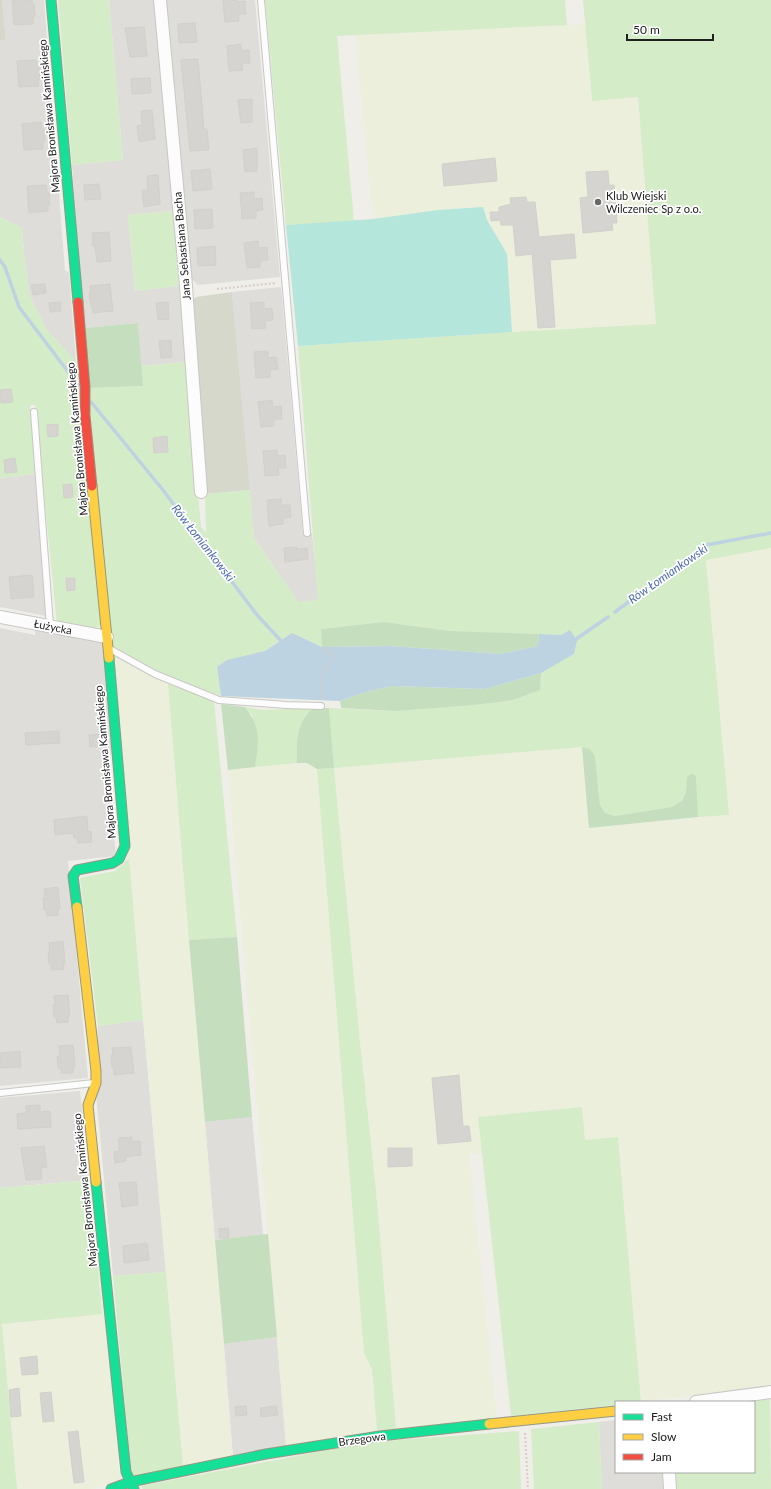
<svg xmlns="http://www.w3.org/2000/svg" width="771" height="1489" viewBox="0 0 771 1489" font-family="Lato,sans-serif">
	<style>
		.residential { fill: #deddda }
		.construction { fill: #d6d8cb }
		.farmland { fill: #ebefdc }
		.grass { fill: #d5ecc8 }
		.forest { fill: #c4debe }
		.pitch { fill: #b5e6db }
		.water { fill: #bdd3e1 }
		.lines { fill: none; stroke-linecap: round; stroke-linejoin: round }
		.stream { stroke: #bdd3e1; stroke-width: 3.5 }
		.building { fill: #d6d4d0; stroke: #d2d0ca }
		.lane-casing { stroke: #c7c7c5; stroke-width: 8 }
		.street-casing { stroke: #c7c7c5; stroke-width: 14 }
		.fast-casing { stroke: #939980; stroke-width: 11 }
		.slow-casing { stroke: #939980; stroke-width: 11 }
		.jam-casing { stroke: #939980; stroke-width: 11 }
		.path { stroke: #d8cdc8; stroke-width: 2; stroke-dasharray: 2 2; stroke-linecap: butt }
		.lane { stroke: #fdfcfc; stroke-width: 6 }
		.street { stroke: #fdfcfc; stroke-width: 12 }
		.fast { stroke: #16e098; stroke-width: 9 }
		.slow { stroke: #ffcf43; stroke-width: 9 }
		.jam { stroke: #f24e42; stroke-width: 9 }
		.poi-dot { fill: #686866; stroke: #fff; stroke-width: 1.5 }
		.labels { text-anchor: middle; stroke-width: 3.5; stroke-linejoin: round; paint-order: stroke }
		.street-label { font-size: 11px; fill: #202020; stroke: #fff }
		.poi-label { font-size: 11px; fill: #202020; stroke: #fff; text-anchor: start }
		.water-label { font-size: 12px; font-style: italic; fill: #4b6ab1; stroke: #fff }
	</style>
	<rect width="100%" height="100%" fill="#efeee9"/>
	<!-- residential -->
	<g class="residential">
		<path d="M2 0H44L65 271 69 272 76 362 47 330 30 297 24 254 22 228 0 217V40H6Z"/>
		<path d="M109 0H155L173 211 128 215 135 291 179 286 186 362 141 366 138 323 85 328 72 165 123 160Z"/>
		<path d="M163 0H255L280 277 198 285 189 277Z"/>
		<path d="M281 287 303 534 312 533 319 600 298 602 254 538 232 292Z"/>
		<path d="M35 474 46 616 0 607V478Z"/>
		<path d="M0 628 35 635V628L102 641 112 754 107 755 116 856 68 861 88 1078 0 1086Z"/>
		<path d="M143 1020 166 1272 113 1276 96 1093 98 1026Z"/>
		<path d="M80 1091 90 1180 0 1188V1098Z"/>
		<path d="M252 1117 263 1235 215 1240 205 1122Z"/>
		<path d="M277 1337 286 1446 233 1457 224 1344Z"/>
		<path d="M616 1420V1472H663L664 1489H602L599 1422Z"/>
	</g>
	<!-- construction -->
	<g class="construction">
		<path d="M0 0H2L6 40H0Z"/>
		<path d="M232 292 250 490 205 494 191 302 196 297Z"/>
	</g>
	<!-- farmland -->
	<g class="farmland">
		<path d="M585 24 592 101 638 97 656 324 512 332 506 254 487 220 483 207 438 210 373 219 355 35Z"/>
		<path d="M771 548V1385L641 1402 618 1137 585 1140 582 1107 479 1117 482 1153 469 1154 497 1419 396 1429 376 1190 360 1042 334 768 582 747 590 828 729 815 706 560Z"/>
		<path d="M111 655 168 684 233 1457 183 1467Z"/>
		<path d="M307 763 317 769 364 1353 372 1369 377 1431 286 1446 228 770 285 764Z"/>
		<path d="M90 1180 120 1480 93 1489H17L0 1299V1188Z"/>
	</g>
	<!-- grass -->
	<g class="grass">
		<path d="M58 0H109L123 160 72 165Z"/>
		<path d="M265 0H565L567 25 337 36 354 221 286 225Z"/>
		<path d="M583 0H771V548L706 560 729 815 698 817 696 776 687 777 686 792 682 801 672 807 615 816 605 813 600 805 595 757 582 747 334 768 360 1042 376 1190 396 1429 377 1431 372 1369 364 1353 317 769 334 768 329 708 396 711 492 703 513 700 540 690 541 673 574 654 570 631 561 635 450 631 384 622 321 629 322 647 292 633 265 651 217 667 221 696 167 676 111 645 88 388 143 386 141 366 186 362 201 527 206 533 205 494 250 490 254 538 298 602 318 600 298 346 512 332 656 324 638 97 592 101Z"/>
		<path d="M173 211 179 286 135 291 128 215Z"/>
		<path d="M0 217 22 228 24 254 30 297 47 330 76 362 101 625 92 630 57 624 35 405H30L35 474 0 478Z"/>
		<path d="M168 684 214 700 237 937 189 940Z"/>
		<path d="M245 707 263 710 313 708C296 723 296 743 297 763L255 767 258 745 252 715Z"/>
		<path d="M129 858 143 1020 98 1026 80 878 115 871Z"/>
		<path d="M582 1107 585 1140 618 1137 641 1402H616V1405L511 1416 478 1117Z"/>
		<path d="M90 1180 102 1314 2 1324 17 1489H0V1188Z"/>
		<path d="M166 1272 183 1467 136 1477 131 1471 113 1276Z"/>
		<path d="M770 1397 771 1489H674L673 1472H754V1402H728Z"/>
		<path d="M599 1422 602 1489H534L531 1429Z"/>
		<path d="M519 1431 521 1489H143L141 1486 369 1442Z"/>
	</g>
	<!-- forest -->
	<g class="forest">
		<path d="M138 323 143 386 88 388 85 328Z"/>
		<path d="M384 622 450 631 539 634 538 646 501 654 390 646 322 647 321 629Z"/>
		<path d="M541 673 540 690 513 700 492 703 461 706 396 711 341 708 340 701 362 693 392 686 485 689Z"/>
		<path d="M221 704 245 707C261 727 259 743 255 767L228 770Z"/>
		<path d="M313 708H329L334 768 317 769 307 763H297C296 743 296 723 313 708Z"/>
		<path d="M582 747 590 749 595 757 600 805 605 813 615 816 672 807 682 801 686 792 687 777 692 774 696 776 698 817 589 828Z"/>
		<path d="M237 937 252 1117 205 1122 189 940Z"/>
		<path d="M268 1234 277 1337 224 1344 215 1240Z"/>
	</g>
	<!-- pitch -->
	<path class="pitch" d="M483 207 487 220 507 254 512 332 298 346 286 225 373 219 438 210Z"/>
	<!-- water -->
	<path class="water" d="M570 630 577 640 574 654 541 673 485 689 392 686 362 693 340 701 221 696 217 667 227 660 265 651 292 633 322 647 390 646 501 654 538 646 539 634 561 635Z"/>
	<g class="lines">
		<!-- stream -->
		<g class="stream">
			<path d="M0 260 5 267 19 307 78 385"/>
			<path d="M91 402 163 490 257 615 284 644"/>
			<path d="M615 612 706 545 771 533"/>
			<path d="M572 642 608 617"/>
		</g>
	</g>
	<!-- building -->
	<g class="building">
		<path d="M12 0H32V4H34L35 16 33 17V24L14 25Z"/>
		<path d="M223 0H237V2L245 1 246 14H238L239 21 225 22Z"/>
		<path d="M195 23 197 42 179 43 178 24Z"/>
		<path d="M144 27 147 56 130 57 125 28Z"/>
		<path d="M241 44V51L249 50 250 63H242L243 70 229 71 227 46Z"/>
		<path d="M198 59 204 129H207L209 150 190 151 181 60Z"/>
		<path d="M36 60 37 67H39L40 79H38L39 86 19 87 17 61Z"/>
		<path d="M150 78 151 93 132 94 131 79Z"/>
		<path d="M252 99V122L241 123 238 100Z"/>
		<path d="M152 110 155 139 139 142 137 126 142 125 141 111Z"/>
		<path d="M41 122 42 129H44L45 141H43V149L24 150 22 124Z"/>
		<path d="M257 148V171L245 172 243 150Z"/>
		<path d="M495 158 497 181 444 186 442 164Z"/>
		<path d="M210 169 212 189 193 191 191 171Z"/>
		<path d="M608 171 609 185H614L617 223H612L613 230 583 233 580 198 588 197 586 172Z"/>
		<path d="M158 175 160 204 144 207 142 190H148L147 176Z"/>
		<path d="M99 184 101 199 85 200 84 185Z"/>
		<path d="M46 185 47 192H49L50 204 48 205V211L29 213 27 186Z"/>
		<path d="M254 192V199L262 198 263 210 256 211V218L242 219 240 193Z"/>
		<path d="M526 197 527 202H535L539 237 574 234 576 258 550 260 555 327 538 328 532 254 516 256 513 225H501L500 220 491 221 490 212H499V207L511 204 510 198Z"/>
		<path d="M212 209 213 228 195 229 194 210Z"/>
		<path d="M109 232 111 261 97 262 95 246H93L92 233Z"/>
		<path d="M258 241 259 248 267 247 268 260H260V267L247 268 244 243Z"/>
		<path d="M215 246 216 265 198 266 197 248Z"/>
		<path d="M45 284 46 293 33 295 31 285Z"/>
		<path d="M110 284 113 311 93 313 92 306H91L89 293H91L90 286Z"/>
		<path d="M60 302 61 311 50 312 49 303Z"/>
		<path d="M168 302 169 319 158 320 156 303Z"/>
		<path d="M264 302V309L272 308 273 320 265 321 266 328 252 329 250 303Z"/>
		<path d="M171 340 172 357 161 358 159 341Z"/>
		<path d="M268 351V358L276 357 278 369 270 370V377L256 378 254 352Z"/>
		<path d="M11 389 13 402 1 403 0 390Z"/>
		<path d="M272 400 273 407 281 406 282 419H274V426L261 427 258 402Z"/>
		<path d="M58 424V436L48 437 47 425Z"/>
		<path d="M167 436 168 452 154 453 153 438Z"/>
		<path d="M277 450V456L285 455 286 468H278L279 475 265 476 263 451Z"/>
		<path d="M15 458 17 472 5 473 4 460Z"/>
		<path d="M72 484 73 497 64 498 63 485Z"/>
		<path d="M281 499V505H290L291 517 283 518V524L269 526 267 500Z"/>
		<path d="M297 547V549L307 548 308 559 285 562 284 548Z"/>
		<path d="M32 575 34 597 11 599 9 577Z"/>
		<path d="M66 578H75V590L67 591Z"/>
		<path d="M59 731 60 743 26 745 25 733Z"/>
		<path d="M101 734 102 746 90 747 89 735Z"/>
		<path d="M87 816 88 832 91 831 92 842 78 843 77 838H74L73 833 55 835 54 820Z"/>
		<path d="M58 887 60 909H58V915L47 916 46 910H44L43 898H45L44 889Z"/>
		<path d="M63 941 65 963H63L64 969 52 970 51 964H49L48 952H50L49 943Z"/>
		<path d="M68 995 70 1016H68V1022L57 1023 56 1017H54L53 1005H55L54 996Z"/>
		<path d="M73 1045 75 1066 73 1067V1073H61V1068H58L57 1056H60L59 1046Z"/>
		<path d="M131 1047 134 1073 114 1075V1068H112L111 1055H113L112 1048Z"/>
		<path d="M20 1051 21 1067 0 1068V1053Z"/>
		<path d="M459 1075 463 1126H469L471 1141 438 1144 432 1078Z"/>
		<path d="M40 1105V1112L50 1111 51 1127 18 1129 17 1114 26 1113V1106Z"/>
		<path d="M132 1137V1142L140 1141 141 1155 126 1157V1161L115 1163 114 1152 119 1151V1138Z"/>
		<path d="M44 1146 47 1167 41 1168 42 1179 26 1180 21 1148Z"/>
		<path d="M388 1148H412V1166L388 1167Z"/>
		<path d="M136 1182 138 1205 122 1207 119 1183Z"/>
		<path d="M228 1228 229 1238H220L219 1229Z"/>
		<path d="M147 1243 149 1260 124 1263 123 1246Z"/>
		<path d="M37 1356 38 1374 22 1375 20 1358Z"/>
		<path d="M19 1388 21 1416 11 1417 9 1390Z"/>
		<path d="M51 1392 54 1421 43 1422 40 1393Z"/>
		<path d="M246 1406 247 1415 236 1416 235 1407Z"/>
		<path d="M276 1406 278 1415 261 1417 260 1408Z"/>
		<path d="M78 1431 84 1482 74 1483 68 1432Z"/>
	</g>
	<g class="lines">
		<!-- lane casing -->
		<g class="lane-casing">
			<g id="lane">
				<path d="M261 0 307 533"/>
				<path d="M34 412 50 626"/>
				<path d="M110 649 155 674 219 700 286 705 321 706"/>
				<path d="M0 1093 94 1083"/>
			</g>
		</g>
		<!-- street casing -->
		<g class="street-casing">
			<g id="street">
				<path d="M160 0 185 273 201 492"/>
				<path d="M0 617 107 637"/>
				<path d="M696 1402 771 1392"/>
				<path d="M669 1472 670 1489"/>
			</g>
		</g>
		<!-- fast casing -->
		<g class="fast-casing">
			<g id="fast">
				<path d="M51 0 78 302"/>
				<path d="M77 907 73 876 77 870 113 863 119 859 125 846 109 658"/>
				<path d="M96 1182 126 1472 134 1489"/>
				<path d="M111 1489 130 1482 266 1454 380 1436 489 1424"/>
			</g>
		</g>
		<!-- slow casing -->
		<g class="slow-casing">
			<g id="slow">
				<path d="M92 486 109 658"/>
				<path d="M77 907 96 1071V1083L88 1105 96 1182"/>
				<path d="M489 1424 616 1411"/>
			</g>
		</g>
		<!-- jam casing -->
		<g class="jam-casing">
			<path id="jam" d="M78 302 85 387V415L92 486"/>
		</g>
		<!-- path -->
		<g class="path">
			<path d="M217 289 276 283"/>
			<path d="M321 699 322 676 333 657 322 647"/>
			<path d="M525 1433 528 1489"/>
		</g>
		<!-- lane -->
		<use href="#lane" class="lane"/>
		<!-- street -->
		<use href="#street" class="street"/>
		<!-- fast -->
		<use href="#fast" class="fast"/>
		<!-- slow -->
		<use href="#slow" class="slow"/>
		<!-- jam -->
		<use href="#jam" class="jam"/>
	</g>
	<!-- markers -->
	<circle class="poi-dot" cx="598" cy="202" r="4"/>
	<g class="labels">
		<!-- street labels -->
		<g class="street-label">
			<text transform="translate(49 116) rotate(-95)" y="4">Majora Bronisława Kamińskiego</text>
			<text transform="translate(182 246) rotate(-95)" y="4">Jana Sebastiana Bacha</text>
			<text transform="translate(77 439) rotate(-95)" y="4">Majora Bronisława Kamińskiego</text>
			<text transform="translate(53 627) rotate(11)" y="4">Łużycka</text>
			<text transform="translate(105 762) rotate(-95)" y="4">Majora Bronisława Kamińskiego</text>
			<text transform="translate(85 1190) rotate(-96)" y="4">Majora Bronisława Kamińskiego</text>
			<text transform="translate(362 1439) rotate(-8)" y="4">Brzegowa</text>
		</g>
		<!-- poi labels -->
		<g class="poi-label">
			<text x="606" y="200">Klub Wiejski<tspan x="606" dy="13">Wilczeniec Sp z o.o.</tspan></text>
		</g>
		<!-- water labels -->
		<g class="water-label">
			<text transform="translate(203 543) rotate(52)" y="4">Rów Łomiankowski</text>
			<text transform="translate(668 574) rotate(-35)" y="4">Rów Łomiankowski</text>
		</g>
	</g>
	<!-- legend -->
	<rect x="615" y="1401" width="140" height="72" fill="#ffffff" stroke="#a6a6a6"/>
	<rect x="623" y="1414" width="20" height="6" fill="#16e098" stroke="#a6a6a6"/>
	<text x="651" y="1421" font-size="12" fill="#202020">Fast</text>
	<rect x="623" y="1434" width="20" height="6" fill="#ffcf43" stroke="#a6a6a6"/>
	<text x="651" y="1441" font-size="12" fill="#202020">Slow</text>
	<rect x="623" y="1454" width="20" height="6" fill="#f24e42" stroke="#a6a6a6"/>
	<text x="651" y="1461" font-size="12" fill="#202020">Jam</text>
	<!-- scale -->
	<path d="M627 34v6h86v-6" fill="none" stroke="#202020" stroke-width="2"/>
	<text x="633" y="34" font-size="12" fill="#202020" stroke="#ffffff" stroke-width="3" paint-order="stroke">50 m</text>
</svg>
